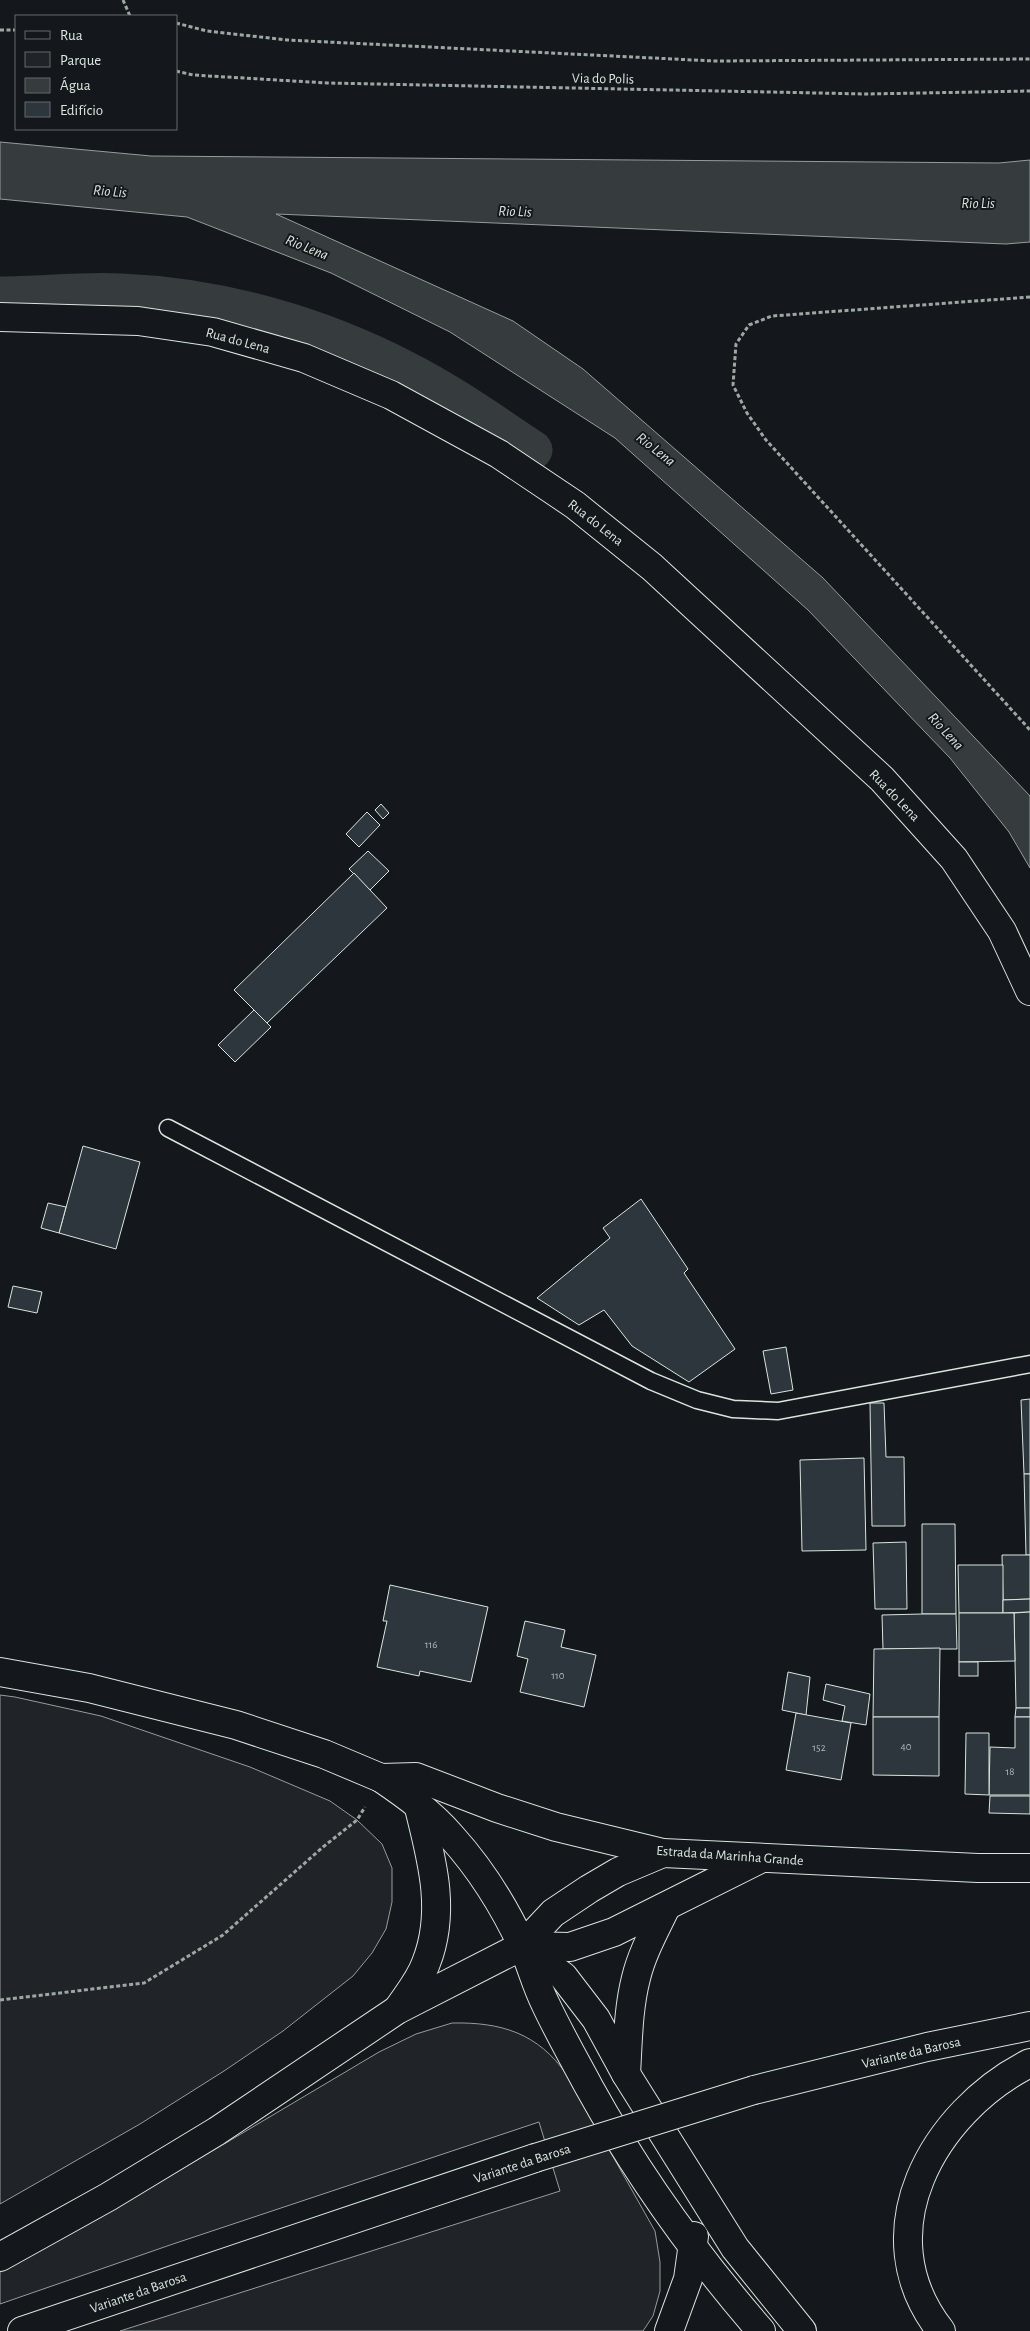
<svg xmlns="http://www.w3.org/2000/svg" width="1030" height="2331" viewBox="0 0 1030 2331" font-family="'Alegreya Sans',sans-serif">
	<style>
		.green { fill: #202428; stroke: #939e99 }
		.water { fill: #363b3e; stroke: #939e99 }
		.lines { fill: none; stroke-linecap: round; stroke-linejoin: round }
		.canal { stroke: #363b3e; stroke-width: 39 }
		.building { fill: #2c363c; stroke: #d8e6dc }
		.service-casing { stroke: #d8e6dc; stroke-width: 19 }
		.minor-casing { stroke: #d8e6dc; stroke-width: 30 }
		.secondary-casing { stroke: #d8e6dc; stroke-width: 30 }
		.primary-casing { stroke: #d8e6dc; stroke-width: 30 }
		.path { stroke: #9da8a2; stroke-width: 3; stroke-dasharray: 4 2.5; stroke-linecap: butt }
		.service { stroke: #14181c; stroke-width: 16 }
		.minor { stroke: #14181c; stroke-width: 28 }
		.secondary { stroke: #14181c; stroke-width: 28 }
		.primary { stroke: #14181c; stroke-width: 28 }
		.primary-bridge-casing { stroke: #d8e6dc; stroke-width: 30; stroke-linecap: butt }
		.primary-bridge { stroke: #14181c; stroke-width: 28 }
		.labels { text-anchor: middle; stroke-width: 4; stroke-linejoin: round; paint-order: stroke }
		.number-label { font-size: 11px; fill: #adbab4 }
		.street-label { font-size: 14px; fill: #d8e6dc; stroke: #14181c }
		.water-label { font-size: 15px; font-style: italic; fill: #d8e6dc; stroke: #14181c }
	</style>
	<rect width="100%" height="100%" fill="#14181c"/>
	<!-- green -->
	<g class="green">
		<path d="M0 1695 15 1697 101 1716 250 1767 330 1801 357 1820 382 1844 392 1868V1902L386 1929 372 1953 353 1976 283 2031 224 2071 140 2124 0 2204Z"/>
		<path d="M452 2023C501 2022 538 2033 567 2075L655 2231 660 2262V2291L653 2316 643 2331H120L560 2191 539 2122 173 2244 0 2304V2272L96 2220 379 2052 416 2034Z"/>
	</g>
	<!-- water -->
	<path class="water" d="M0 142 151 156 999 163 1030 160V242L1006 244 276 214 513 321 583 369 823 578 1030 796V868L1009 832 950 758 808 610 615 438 450 332 331 273 187 217 0 199Z"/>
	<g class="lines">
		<!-- canal -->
		<path class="canal" d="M0 296C40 296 81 291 121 293 219 297 318 325 405 370 449 392 491 422 533 450"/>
	</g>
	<!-- building -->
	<g class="building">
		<path d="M381 804 389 813 383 819 375 810Z"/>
		<path d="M367 812 380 825 359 847 346 834Z"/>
		<path d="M368 851 389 871 370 890 349 869Z"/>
		<path d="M354 873 387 908 267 1023 234 990Z"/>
		<path d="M254 1010 271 1027 235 1062 218 1045Z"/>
		<path d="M83 1146 140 1162 116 1249 59 1233Z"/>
		<path d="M641 1199 688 1269 684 1273 735 1349 689 1382 632 1346 604 1310 579 1325 537 1298 610 1238 603 1228Z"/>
		<path d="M48 1203 66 1207 59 1233 41 1228Z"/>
		<path d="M13 1286 42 1292 37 1313 8 1307Z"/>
		<path d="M786 1347 793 1390 771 1394 763 1351Z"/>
		<path d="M1030 1399V1474H1024L1021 1400Z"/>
		<path d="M870 1403H884L886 1457H904L905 1526H872Z"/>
		<path d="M864 1458 866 1550 802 1551 800 1460Z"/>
		<path d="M1024 1474H1030V1555H1026Z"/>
		<path d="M922 1524H955L956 1614H922Z"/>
		<path d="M906 1542 907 1609H875L873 1543Z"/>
		<path d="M1002 1555H1030V1599L1003 1600Z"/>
		<path d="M958 1565H1003V1613H959Z"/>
		<path d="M390 1585 488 1607 471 1682 420 1671 419 1676 377 1667 387 1621H383Z"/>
		<path d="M1030 1599V1612L1003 1613V1600Z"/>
		<path d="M1030 1612V1708H1016L1014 1613Z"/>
		<path d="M959 1613H1014L1015 1661 959 1662Z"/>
		<path d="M922 1614H956L957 1649H883L882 1615Z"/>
		<path d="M525 1621 565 1630 561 1647 596 1655 584 1707 520 1692 528 1659 517 1656Z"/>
		<path d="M940 1648 939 1717H873L874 1649Z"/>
		<rect x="959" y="1662" width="19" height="14"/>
		<path d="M788 1672 810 1677 806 1715 782 1710Z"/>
		<path d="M826 1684 870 1694 866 1725 842 1721 845 1706 823 1700Z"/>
		<path d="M1016 1708H1030V1717H1015Z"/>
		<path d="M796 1713 851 1723 841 1780 786 1770Z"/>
		<path d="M873 1717H939V1776L873 1775Z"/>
		<path d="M1015 1717H1030V1795H989L990 1747 1015 1748Z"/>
		<path d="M966 1733H989V1795L965 1794Z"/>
		<path d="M990 1796H1030V1814L989 1813Z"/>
	</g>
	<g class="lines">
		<!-- service casing -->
		<g class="service-casing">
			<path id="service" d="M168 1128 651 1381 697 1400 733 1409 778 1411 1030 1364"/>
		</g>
		<!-- minor casing -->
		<g class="minor-casing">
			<path id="minor" d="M0 317 138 321 213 332 304 358 391 395 499 454 575 505 652 567 882 779 954 859 1002 931 1030 991"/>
		</g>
		<!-- secondary casing -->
		<g class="secondary-casing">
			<path id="secondary" d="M0 1672 89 1688 236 1725 324 1754 381 1778 416 1777 497 1808 556 1827 663 1853 978 1868H1030"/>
		</g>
		<!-- primary casing -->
		<g class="primary-casing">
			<g id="primary">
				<path d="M381 1778C406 1795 431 1813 451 1836 479 1867 505 1908 523 1947 531 1965 536 1985 545 2003 558 2031 574 2059 589 2087 637 2174 696 2256 761 2331"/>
				<path d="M522 1946 563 1976 596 2019 626 2074 735 2248 802 2331"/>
				<path d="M522 1946 570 1947 614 1932 762 1858"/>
				<path d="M398 2009C408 1994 420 1980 426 1963 447 1910 431 1857 418 1804"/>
				<path d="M626 2074C628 2042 628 2009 636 1978 642 1953 655 1930 666 1907"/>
				<path d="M754 2090 927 2047 1030 2026"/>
				<path d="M0 2257 108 2197 217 2131 397 2010 522 1946 553 1913 589 1889 618 1872 663 1853"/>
				<path d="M22 2331 535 2158"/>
				<path d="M669 2331 688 2279 694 2236"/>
				<path d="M941 2331C864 2233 933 2112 1030 2063"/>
			</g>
		</g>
		<!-- path -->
		<g class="path">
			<path d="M123 0 130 16"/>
			<path d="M176 23 207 31 287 40 714 61 1030 59"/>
			<path d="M0 30H16"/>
			<path d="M176 71 193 75 327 83 867 94 1030 91"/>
			<path d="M1030 297 772 316 749 325 736 344 733 385 747 413 766 440 1030 730"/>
			<path d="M0 2000 144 1983 223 1935 323 1847 357 1820 365 1807"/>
		</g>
		<!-- service -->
		<use href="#service" class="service"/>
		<!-- minor -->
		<use href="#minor" class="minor"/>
		<!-- secondary -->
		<use href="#secondary" class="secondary"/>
		<!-- primary -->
		<use href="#primary" class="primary"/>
		<!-- primary-bridge casing -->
		<g class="primary-bridge-casing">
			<path id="primary-bridge" d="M535 2158 754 2090"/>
		</g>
		<!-- primary-bridge -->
		<use href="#primary-bridge" class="primary-bridge"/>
	</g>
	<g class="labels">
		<!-- number labels -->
		<g class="number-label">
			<text x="431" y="1648">116</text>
			<text x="558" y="1679">110</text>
			<text x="906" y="1750">40</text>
			<text x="819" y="1751">152</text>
			<text x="1010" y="1775">18</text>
		</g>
		<!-- street labels -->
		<g class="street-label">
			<text transform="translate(603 78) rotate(1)" y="5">Via do Polis</text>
			<text transform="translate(238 340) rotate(15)" y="5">Rua do Lena</text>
			<text transform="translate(596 522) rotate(38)" y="5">Rua do Lena</text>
			<text transform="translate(895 795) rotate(46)" y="5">Rua do Lena</text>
			<text transform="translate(730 1855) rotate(4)" y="5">Estrada da Marinha Grande</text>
			<text transform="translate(911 2052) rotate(-13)" y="5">Variante da Barosa</text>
			<text transform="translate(522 2163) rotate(-18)" y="5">Variante da Barosa</text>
			<text transform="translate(138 2292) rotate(-19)" y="5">Variante da Barosa</text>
		</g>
		<!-- water labels -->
		<g class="water-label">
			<text transform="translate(110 191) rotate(5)" y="5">Rio Lis</text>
			<text x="978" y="208">Rio Lis</text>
			<text transform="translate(515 211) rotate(2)" y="5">Rio Lis</text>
			<text transform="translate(307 247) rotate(22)" y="5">Rio Lena</text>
			<text transform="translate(656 449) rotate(38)" y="5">Rio Lena</text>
			<text transform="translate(946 731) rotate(47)" y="5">Rio Lena</text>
		</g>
	</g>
	<!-- legend -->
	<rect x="15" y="15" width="162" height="115" fill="#14181c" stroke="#626a69"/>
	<rect x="25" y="31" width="25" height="8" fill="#14181c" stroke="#626a69"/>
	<text x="60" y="40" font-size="15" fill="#d8e6dc">Rua</text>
	<rect x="25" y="52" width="25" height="15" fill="#202428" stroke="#626a69"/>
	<text x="60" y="65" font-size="15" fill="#d8e6dc">Parque</text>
	<rect x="25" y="78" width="25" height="15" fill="#363b3e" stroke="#626a69"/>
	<text x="60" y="90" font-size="15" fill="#d8e6dc">Água</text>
	<rect x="25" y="102" width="25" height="15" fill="#2c363c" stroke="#626a69"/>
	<text x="60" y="115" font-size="15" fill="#d8e6dc">Edifício</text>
</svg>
